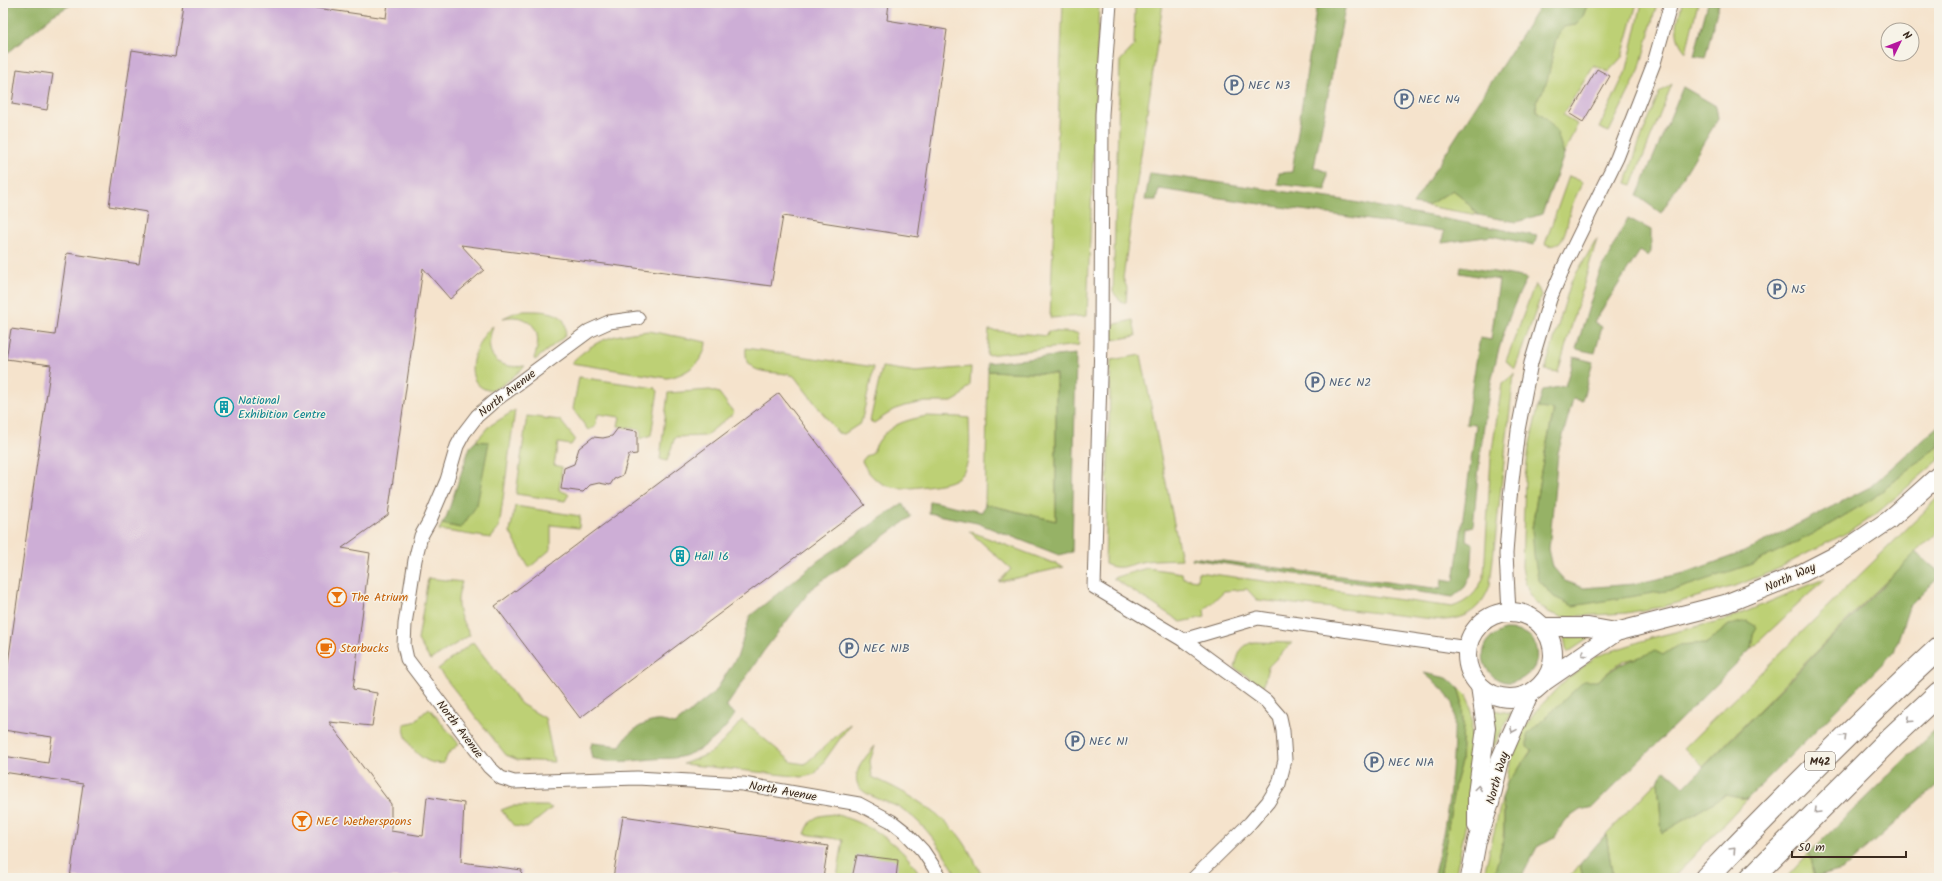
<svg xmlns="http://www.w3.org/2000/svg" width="1942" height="881" viewBox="0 0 1942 881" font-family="Kalam,sans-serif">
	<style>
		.green { fill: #bdd074; stroke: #7c7d49 }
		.forest { fill: #96b266; stroke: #686e42 }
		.building { fill: #cdaed6 }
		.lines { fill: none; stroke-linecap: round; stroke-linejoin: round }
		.street-casing { stroke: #7c6b5b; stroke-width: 15 }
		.secondary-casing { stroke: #7c6b5b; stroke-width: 20 }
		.highway-casing { stroke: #7c6b5b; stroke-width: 24 }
		.street { stroke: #fff; stroke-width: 13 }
		.secondary { stroke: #fff; stroke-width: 18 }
		.highway { stroke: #fff; stroke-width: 22 }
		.oneway { stroke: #a79f9a }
		.labels { text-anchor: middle; stroke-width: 3; stroke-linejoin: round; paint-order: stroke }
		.shield { fill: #f7f3e8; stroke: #73665b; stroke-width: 1 }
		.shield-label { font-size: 11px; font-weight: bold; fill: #3b2a1e }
		.service-label { font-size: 12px; fill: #4e5e75; stroke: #f7f3e8; text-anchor: start }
		.street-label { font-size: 12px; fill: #3b2a1e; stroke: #f7f3e8 }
		.culture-label { font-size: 12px; fill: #0d838f; stroke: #f7f3e8; text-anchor: start }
		.food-label { font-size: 12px; fill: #c56008; stroke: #f7f3e8; text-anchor: start }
	</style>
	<rect width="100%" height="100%" fill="#f7f3e8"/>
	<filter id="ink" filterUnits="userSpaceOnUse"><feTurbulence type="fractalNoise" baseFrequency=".025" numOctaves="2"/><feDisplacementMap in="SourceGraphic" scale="8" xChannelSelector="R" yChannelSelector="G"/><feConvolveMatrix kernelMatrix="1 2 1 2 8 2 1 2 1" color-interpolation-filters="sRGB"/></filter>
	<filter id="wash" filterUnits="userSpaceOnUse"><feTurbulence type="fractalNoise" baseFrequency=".012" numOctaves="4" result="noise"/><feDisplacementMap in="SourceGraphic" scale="16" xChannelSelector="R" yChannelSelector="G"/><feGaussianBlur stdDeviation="0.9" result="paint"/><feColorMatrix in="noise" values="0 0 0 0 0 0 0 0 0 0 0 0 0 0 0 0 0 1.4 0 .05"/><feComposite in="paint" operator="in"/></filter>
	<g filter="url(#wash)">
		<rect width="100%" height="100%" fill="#f5e3cc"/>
		<!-- green -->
		<g class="green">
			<path d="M1063 3H1099L1087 316 1050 318Z"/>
			<path d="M1132 3H1163L1123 278 1127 288 1126 302 1122 303 1113 292 1120 61 1134 46 1135 7Z"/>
			<path d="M1588 3H1637L1622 57 1608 72 1594 65 1563 115 1577 124 1564 155C1558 135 1553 124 1537 111L1536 101C1554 81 1549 38 1564 27 1569 22 1577 20 1583 16Z"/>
			<path d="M1642 3H1657L1639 71 1609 132 1599 128 1627 69Z"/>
			<path d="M1682 3H1698L1686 52C1671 35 1678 23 1682 3Z"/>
			<path d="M1672 84 1632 185 1626 183 1638 146 1659 93Z"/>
			<path d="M1569 176 1583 182C1579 190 1574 199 1571 208 1567 220 1566 253 1545 244Z"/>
			<path d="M1453 190 1462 197 1478 215 1426 206Z"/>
			<path d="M1597 239 1558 372 1545 370 1571 282Z"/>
			<path d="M1535 284 1539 290 1541 296 1515 369 1506 361Z"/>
			<path d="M523 311C542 311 571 309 565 336L535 360 534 358C545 332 531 312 503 318L514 313Z"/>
			<path d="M1133 320 1136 336 1112 340V325Z"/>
			<path d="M493 326C483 354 495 370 525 366 516 374 506 384 495 389 491 391 485 390 481 387 461 374 479 336 493 326Z"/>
			<path d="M989 330 1047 336 1048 331 1078 333 1079 345 987 355Z"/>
			<path d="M649 331 706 342C705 362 686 375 667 378L571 363C598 337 613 335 649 331Z"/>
			<path d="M746 348 874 367 861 423 844 434 838 433 794 376C775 369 743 379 746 348Z"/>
			<path d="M1141 355 1181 559C1170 560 1158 559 1147 561 1129 563 1123 572 1105 564L1111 360Z"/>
			<path d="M882 367 916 372 971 367 970 385 959 398 952 402H925L904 406 894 410 874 423 870 421Z"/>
			<path d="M988 371 1056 374V521L985 504Z"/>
			<path d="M1514 374 1490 585C1482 608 1467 619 1443 620L1257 600 1247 589 1224 591 1204 610 1205 617 1181 622 1113 578 1147 568 1182 573 1183 578 1197 580 1198 572 1452 607C1468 602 1478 592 1484 576L1491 457 1502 384Z"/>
			<path d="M579 377 655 388 658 391 651 435 640 439 641 430 618 426 620 417 598 414 595 427 588 430 573 409Z"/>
			<path d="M710 390 719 393 734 413 705 436 675 437 667 461 660 459 668 393Z"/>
			<path d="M1538 408 1554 409 1541 471 1532 529 1538 579 1554 597 1678 589 1815 533 1872 499 1939 445V460L1876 514 1852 530 1771 572 1738 585 1662 607 1626 613 1562 617 1548 612 1535 602 1530 594 1525 582 1522 567 1525 478 1529 448Z"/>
			<path d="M515 410 499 528 491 538 439 530 442 524 461 528 489 443 476 441 488 427Z"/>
			<path d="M527 416 560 420 575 439 571 445 558 443 554 465 562 467 559 490 569 494 565 501 516 494Z"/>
			<path d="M927 416C941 417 955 416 969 418 969 435 973 461 961 475 954 482 942 484 933 485 903 490 877 493 862 461L866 456 872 454C883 427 900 421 927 416Z"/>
			<path d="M1939 497V531L1873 594 1703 767 1684 748Z"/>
			<path d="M515 506 580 516 579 528 551 525V549L529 568 510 532Z"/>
			<path d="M969 531 1064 567 999 582 1011 569Z"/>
			<path d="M428 578 462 582C454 607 458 613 470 635L430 660 418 640Z"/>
			<path d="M1826 578 1751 649 1753 634 1729 625 1707 643 1678 645 1663 655 1639 657 1624 661 1613 668 1598 681 1575 690 1547 718 1527 735 1532 749 1516 773 1507 782 1508 771 1513 751 1523 730 1536 711 1562 683 1597 656 1651 638 1731 618Z"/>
			<path d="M1564 637H1591L1567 653Z"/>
			<path d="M473 642 521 704 545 718 554 762 518 760 506 755 438 669Z"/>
			<path d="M1254 642 1292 643 1268 667 1263 687 1235 668C1238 655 1240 645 1254 642Z"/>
			<path d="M1458 687 1466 695 1471 706 1472 722 1469 794 1466 823 1455 878H1440L1455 783 1461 762 1463 724 1462 701Z"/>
			<path d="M429 708 459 744 448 754 444 763C424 767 403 744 404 724L414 722Z"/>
			<path d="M1493 710 1511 713 1493 748Z"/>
			<path d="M742 720 792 762 805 764 851 723 815 774 803 777 683 764 709 754 724 741Z"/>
			<path d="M875 746 870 761 872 777C902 790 932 807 955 831 967 844 975 862 983 878H958C945 853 928 827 905 811 894 803 866 797 859 787 850 772 867 756 875 746Z"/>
			<path d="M1658 780 1662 832 1726 795 1747 799 1673 878H1613L1606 834Z"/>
			<path d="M1502 799C1507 827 1502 852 1493 878H1483Z"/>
			<path d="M512 806H547L552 808 527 828 514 826 501 810Z"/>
			<path d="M834 814C870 824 904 845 922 878H837L843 840 805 834C812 816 816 816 834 814Z"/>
			<path d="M1809 853 1814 878H1786Z"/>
			<path d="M1580 864 1583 878H1569Z"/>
		</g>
		<!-- forest -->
		<g class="forest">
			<path d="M3 3H74L53 15 3 57Z"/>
			<path d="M1317 3H1346L1314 167 1327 172 1326 190 1278 184 1279 173 1292 172Z"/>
			<path d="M1542 3H1588L1583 16 1576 25 1563 27C1547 49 1555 80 1536 101L1537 111 1545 117 1557 132 1564 155 1542 214 1517 222 1478 215 1462 197 1453 190 1426 206 1413 204Z"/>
			<path d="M1708 3H1719L1705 58 1694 56Z"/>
			<path d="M1683 87 1716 106 1718 119 1661 213 1637 196Z"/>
			<path d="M1150 173 1343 200 1537 236 1534 245 1492 236 1442 243 1444 231 1159 189 1156 200H1145Z"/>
			<path d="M1628 218 1651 230V252L1648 256 1640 251 1594 322 1602 327 1595 353 1576 349 1599 274Z"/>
			<path d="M1461 266 1527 278C1486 354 1482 442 1473 526L1467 528 1466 540 1473 544 1471 575 1465 587 1453 597 1192 559V557L1441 589 1442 579 1454 581 1476 425 1466 424 1480 338 1491 340 1499 280 1460 273Z"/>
			<path d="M1076 354 1072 552 1059 555 977 523 929 513 930 501 982 512 985 504 1056 521V374L988 371 987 363Z"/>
			<path d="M1574 357 1593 362 1582 401 1573 399 1558 453 1549 549 1553 567 1565 581 1584 588 1634 584 1685 573 1744 552 1870 487 1939 425V445L1872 499 1815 533 1752 564 1678 589 1573 606 1554 597 1538 579 1534 555 1532 529 1541 471 1554 410 1538 408 1543 390 1565 386Z"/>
			<path d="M476 441 489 442 477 505 461 528 442 524 446 518 470 447Z"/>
			<path d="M903 503 911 517 812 588 763 652 726 707 735 714C723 734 703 751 680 757 671 759 662 758 653 759 631 761 612 764 592 758L590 749 592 743 620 746C627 733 641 723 656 721 662 720 669 723 675 724L715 692 738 655 750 616 819 560Z"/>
			<path d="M1916 552 1939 572V577L1909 607 1894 652 1747 799 1726 795 1662 833 1658 780 1665 770 1684 787Z"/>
			<path d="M1747 621 1757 627 1753 634 1751 649 1593 807 1580 810 1564 821 1555 837 1537 847 1521 878H1493L1504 838V811L1502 799 1507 782 1516 773 1532 750 1527 747V735L1584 681H1598C1620 662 1629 661 1655 651L1663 655 1678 645 1707 643 1729 625Z"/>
			<path d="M1504 630C1519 630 1534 632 1536 650 1537 654 1537 660 1535 665 1533 671 1528 674 1523 678 1492 697 1462 646 1504 630Z"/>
			<path d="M1424 673 1447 678 1458 687 1462 701 1463 724 1461 762 1455 783 1440 878H1433C1445 831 1453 784 1454 735 1454 724 1456 709 1450 699 1444 688 1433 681 1424 673Z"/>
			<path d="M1939 726V784L1842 870 1814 878 1809 853Z"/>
			<path d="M1606 834 1613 878H1583L1580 864Z"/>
		</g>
		<g id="blocks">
			<!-- building -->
			<g class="building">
				<path d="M183 3H281L386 18 388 3H889L887 20 947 30 918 237 783 216 771 286 461 245 484 270 450 299 423 268 388 515 342 548 370 553 353 689 377 693 372 726 329 722 391 804V831L423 836 427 797 464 803 461 862 522 870 521 878H70L83 784 3 772V756L48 763 52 737 3 730V684H5L51 365 6 359 11 329 55 335 67 253 139 264 147 212 109 206 132 50 175 57Z"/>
				<path d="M17 69 53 74 47 110 12 104Z"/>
				<path d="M1597 69 1610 76 1583 122 1570 114Z"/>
				<path d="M779 393 865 505 580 718 495 606Z"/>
				<path d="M618 428 637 431V454L629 455 623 475 614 479 610 485 599 483 590 485 583 492 561 489 564 468 574 464 579 448 593 437 603 438 612 436Z"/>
				<path d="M623 816 828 846 823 878H613Z"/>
				<path d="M857 855 898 860 896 878H852Z"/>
			</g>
		</g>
	</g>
	<g filter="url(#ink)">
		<use href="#blocks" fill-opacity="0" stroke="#7c6b5b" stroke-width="1"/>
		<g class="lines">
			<!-- street casing -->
			<g class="street-casing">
				<g id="street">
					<path d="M1110 3 1102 114 1101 343 1094 587 1183 640 1266 701 1280 717 1283 731 1285 760 1279 784 1268 802 1250 823 1194 878"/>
					<path d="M638 318 609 322 589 331 493 402 477 416 464 433 457 446 447 480 430 520 421 536 415 560 405 624 404 645 407 659 489 767 501 778 514 782 637 778 743 784 859 804 891 821 905 832 923 851 941 878"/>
					<path d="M1509 612 1506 554 1510 498 1518 430 1531 363 1550 299 1565 264 1617 158 1654 63 1671 3"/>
					<path d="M1183 640 1258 618 1468 648"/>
				</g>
			</g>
			<!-- secondary casing -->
			<g class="secondary-casing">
				<g id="secondary">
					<circle cx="1510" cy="655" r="43"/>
					<path d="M1543 627H1588L1616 632"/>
					<path d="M1545 681 1616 632 1725 604 1802 573 1839 554 1889 520 1939 475"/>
					<path d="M1477 826V794L1486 728 1480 686"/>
					<path d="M1470 878 1477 841 1490 803 1500 760 1529 694"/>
				</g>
			</g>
			<!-- highway casing -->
			<g class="highway-casing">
				<g id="highway">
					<path d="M1706 878C1782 799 1859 722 1939 648"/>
					<path d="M1751 878 1893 736 1939 693"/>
				</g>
			</g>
			<!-- street -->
			<use href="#street" class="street"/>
			<!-- secondary -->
			<use href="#secondary" class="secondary"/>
			<!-- highway -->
			<use href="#highway" class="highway"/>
		</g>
		<!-- one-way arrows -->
		<defs><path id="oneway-chevron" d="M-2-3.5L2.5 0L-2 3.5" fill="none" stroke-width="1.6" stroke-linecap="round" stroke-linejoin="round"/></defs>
		<g class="oneway">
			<use href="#oneway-chevron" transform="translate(1584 654) rotate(147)"/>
			<use href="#oneway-chevron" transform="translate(1910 720) rotate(138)"/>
			<use href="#oneway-chevron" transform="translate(1513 730) rotate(114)"/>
			<use href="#oneway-chevron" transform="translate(1844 737) rotate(-45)"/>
			<use href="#oneway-chevron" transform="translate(1478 788) rotate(-82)"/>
			<use href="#oneway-chevron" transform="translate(1817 811) rotate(135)"/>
			<use href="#oneway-chevron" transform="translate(1733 850) rotate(-46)"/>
		</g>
	</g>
	<!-- icons -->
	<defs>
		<g id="parking-ring" transform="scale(1)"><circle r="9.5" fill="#f7f3e8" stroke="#5c6f8a" stroke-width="1.5"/><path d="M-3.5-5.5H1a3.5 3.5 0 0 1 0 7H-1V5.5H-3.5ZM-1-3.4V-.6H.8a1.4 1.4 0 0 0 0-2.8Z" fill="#5c6f8a"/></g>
		<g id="building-ring" transform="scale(1)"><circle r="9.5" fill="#f7f3e8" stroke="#0f9aa8" stroke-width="1.5"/><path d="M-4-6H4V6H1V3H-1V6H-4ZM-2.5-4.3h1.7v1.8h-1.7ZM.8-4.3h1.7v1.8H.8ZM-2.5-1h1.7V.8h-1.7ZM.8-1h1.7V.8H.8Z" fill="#0f9aa8"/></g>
		<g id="bar-ring" transform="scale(1)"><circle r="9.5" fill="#f7f3e8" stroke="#e8710a" stroke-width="1.5"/><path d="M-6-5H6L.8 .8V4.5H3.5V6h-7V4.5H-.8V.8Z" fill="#e8710a"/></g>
		<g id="cafe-ring" transform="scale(1)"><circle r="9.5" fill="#f7f3e8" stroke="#e8710a" stroke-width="1.5"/><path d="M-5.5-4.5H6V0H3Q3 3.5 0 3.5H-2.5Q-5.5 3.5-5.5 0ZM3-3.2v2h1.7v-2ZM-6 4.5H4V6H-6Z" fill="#e8710a"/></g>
	</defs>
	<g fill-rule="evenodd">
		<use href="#parking-ring" x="1234" y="85"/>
		<use href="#parking-ring" x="1404" y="99"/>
		<use href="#parking-ring" x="1777" y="289"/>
		<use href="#parking-ring" x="1315" y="382"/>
		<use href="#building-ring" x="224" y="407"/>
		<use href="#building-ring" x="680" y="556"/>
		<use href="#bar-ring" x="337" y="597"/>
		<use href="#cafe-ring" x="326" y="648"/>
		<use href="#parking-ring" x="849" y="648"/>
		<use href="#parking-ring" x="1075" y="741"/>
		<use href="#parking-ring" x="1374" y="762"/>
		<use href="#bar-ring" x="302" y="821"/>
	</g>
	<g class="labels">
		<!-- shield labels -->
		<rect class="shield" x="1805" y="752" width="30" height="18" rx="3"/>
		<g class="shield-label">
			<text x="1820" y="765">M42</text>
		</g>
		<!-- service labels -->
		<g class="service-label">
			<text x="1248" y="89">NEC N3</text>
			<text x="1418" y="103">NEC N4</text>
			<text x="1791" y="293">N5</text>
			<text x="1329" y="386">NEC N2</text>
			<text x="863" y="652">NEC N1B</text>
			<text x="1089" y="745">NEC N1</text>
			<text x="1388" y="766">NEC N1A</text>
		</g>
		<!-- street labels -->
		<g class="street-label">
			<text transform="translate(507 393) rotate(-38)" y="4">North Avenue</text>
			<text transform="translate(1790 577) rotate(-24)" y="4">North Way</text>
			<text transform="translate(460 729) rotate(53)" y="4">North Avenue</text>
			<text transform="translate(1497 778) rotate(-74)" y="4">North Way</text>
			<text transform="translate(783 791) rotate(10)" y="4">North Avenue</text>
		</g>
		<!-- culture labels -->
		<g class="culture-label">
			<text x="238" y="404">National<tspan x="238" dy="14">Exhibition Centre</tspan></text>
			<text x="694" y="560">Hall 16</text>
		</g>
		<!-- food labels -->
		<g class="food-label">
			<text x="351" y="601">The Atrium</text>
			<text x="340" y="652">Starbucks</text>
			<text x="316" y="825">NEC Wetherspoons</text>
		</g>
	</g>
	<!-- margin -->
	<rect width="1942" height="881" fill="none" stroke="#f7f3e8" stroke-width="16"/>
	<!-- north arrow -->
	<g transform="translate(1900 42) rotate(47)"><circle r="19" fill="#f7f3e8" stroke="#aca397"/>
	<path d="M0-3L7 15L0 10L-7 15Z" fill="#b5179e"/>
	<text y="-6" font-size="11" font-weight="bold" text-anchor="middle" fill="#3b2a1e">N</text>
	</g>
	<!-- scale -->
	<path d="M1792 851v6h114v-6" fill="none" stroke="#3b2a1e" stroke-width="2"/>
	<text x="1798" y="851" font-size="12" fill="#3b2a1e" stroke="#f7f3e8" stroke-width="3" paint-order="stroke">50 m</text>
</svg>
